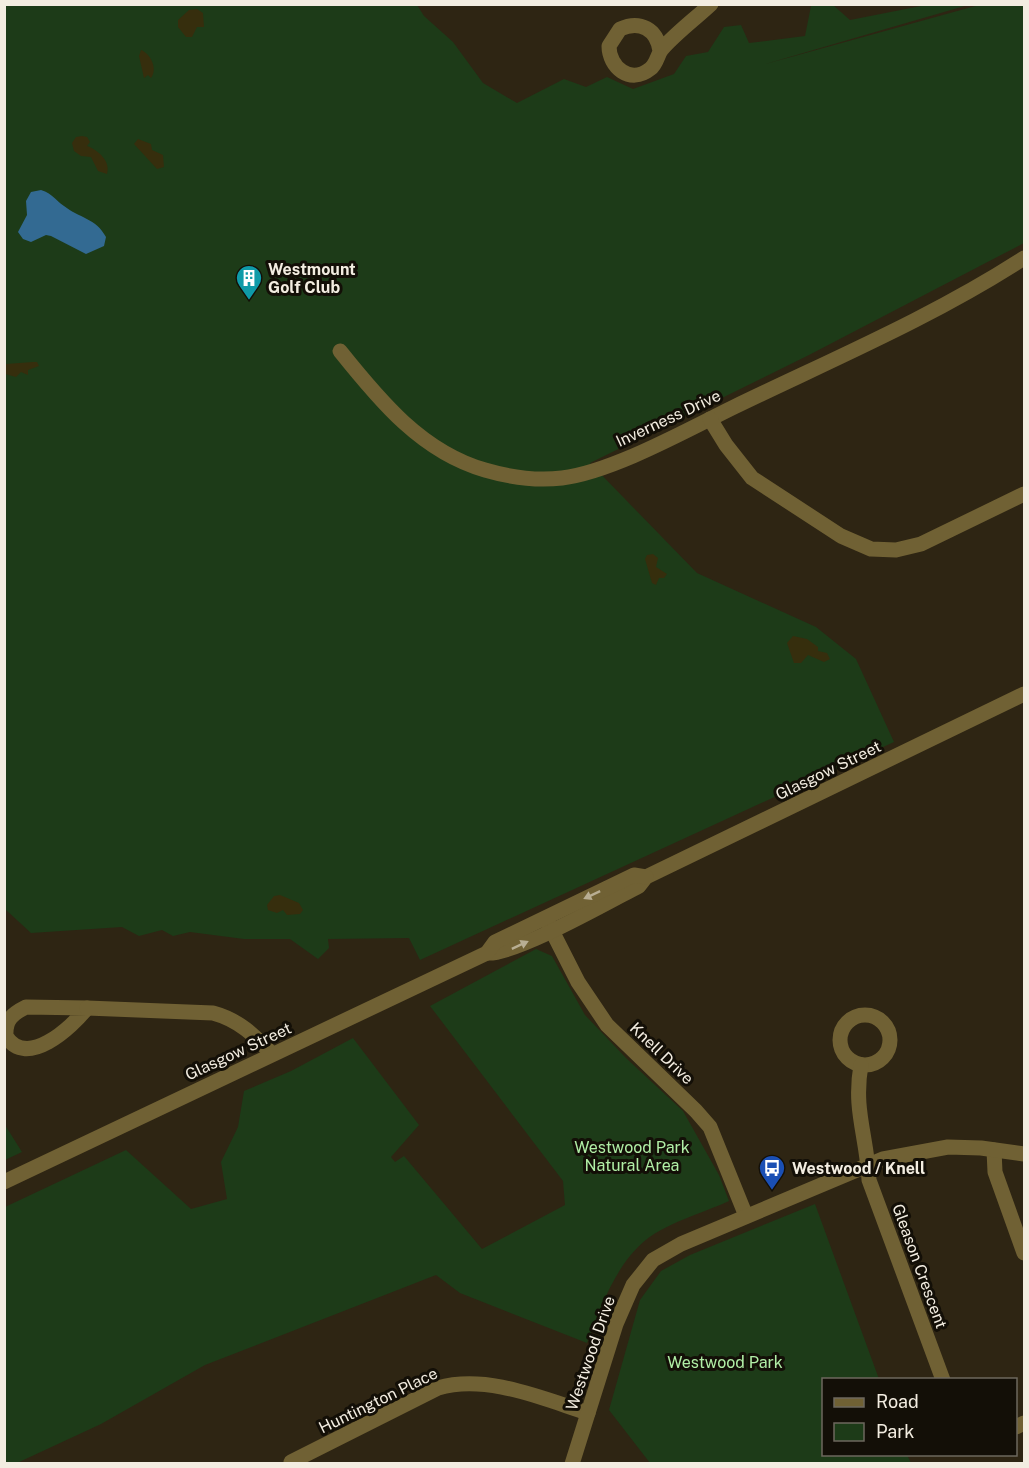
<svg xmlns="http://www.w3.org/2000/svg" width="1029" height="1468" viewBox="0 0 1029 1468" font-family="'Public Sans',sans-serif">
	<style>
		.green { fill: #1d3b18 }
		.sand { fill: #362e0d }
		.water { fill: #336a92 }
		.lines { fill: none; stroke-linecap: round; stroke-linejoin: round }
		.minor { stroke: #706134; stroke-width: 15 }
		.oneway { fill: #b8ae93 }
		.labels { text-anchor: middle; stroke-width: 6; stroke-linejoin: round; paint-order: stroke }
		.poi-label { font-size: 16px; font-weight: bold; fill: #f3ede1; stroke: #130f07; text-anchor: start }
		.street-label { font-size: 16px; fill: #f3ede1; stroke: #130f07 }
		.park-label { font-size: 16px; fill: #b1efa6; stroke: #130f07 }
	</style>
	<rect width="100%" height="100%" fill="#2e2513"/>
	<!-- green -->
	<g class="green">
		<path d="M5 5H417L424 16 453 42 483 83 517 103 564 79 586 87 607 77 633 89 674 74 686 56 708 52 724 27 741 25 749 43 805 36 811 6 833 5 850 20 926 5H968L762 65 979 5H1024V243L809 355 590 463 697 573 816 627 856 659 894 742 420 960 409 938 328 939 329 948 318 959 290 939H244L190 932 173 936 162 930 139 936 122 927 31 933 5 909Z"/>
		<path d="M536 949 552 956 585 1015 626 1058 683 1111 719 1175 729 1201C707 1211 683 1218 661 1230 620 1251 603 1302 587 1343L460 1293 436 1275 205 1365 101 1424 17 1463H5V1207L126 1150 191 1209 227 1199 221 1162 238 1127 244 1091 291 1071 353 1038 419 1125 391 1157 395 1162 404 1156 482 1249 565 1205 563 1181 430 1006Z"/>
		<path d="M5 1125 22 1152 5 1160H4Z"/>
		<path d="M815 1204 879 1379 824 1380V1454L907 1455 911 1463H650L609 1410 640 1300 661 1271 690 1255Z"/>
	</g>
	<!-- sand -->
	<g class="sand">
		<path d="M197 9 203 13 204 27H197L192 37H186L178 27V20L189 10Z"/>
		<path d="M141 50C151 54 158 69 151 78L148 75 144 78 139 56Z"/>
		<path d="M82 136 87 137 90 142 87 146C98 150 111 161 107 174L98 171 91 157 81 156 74 151 72 143 76 137Z"/>
		<path d="M138 139 151 144 152 150 163 155 164 167 157 169 134 144Z"/>
		<path d="M33 362H37L39 366 28 370V375L21 372 16 377 5 374 6 364Z"/>
		<path d="M653 554 658 558 656 567 667 574 664 578H659L656 585 652 583 645 559 647 555Z"/>
		<path d="M793 636 807 639 818 647V651L827 653 830 659 824 662 808 655 801 663H794L787 643Z"/>
		<path d="M280 895 299 903 303 910 300 914 287 915 283 910 277 913 268 910 267 905 274 896Z"/>
	</g>
	<!-- water -->
	<path class="water" d="M41 190C53 194 55 200 64 206 79 218 96 218 106 237L104 246 86 254 51 236 46 235 31 242 23 239 18 232 27 215 26 201 31 192Z"/>
	<g class="lines">
		<!-- minor -->
		<g class="minor">
			<path d="M660 51C657 29 640 20 620 29L609 46C609 67 630 85 650 69 657 64 657 55 662 49 676 33 695 19 711 4"/>
			<path d="M340 351C380 401 422 452 485 470 509 477 537 481 562 478 612 472 687 430 734 407 831 360 933 317 1024 258"/>
			<path d="M710 419 726 445 752 478 841 536 871 549 896 550 921 544 1024 494"/>
			<path d="M548 923 578 982 607 1025 696 1111 710 1127 746 1216"/>
			<path d="M487 953C513 956 610 901 639 886L646 877 1024 694"/>
			<path d="M26 1007 87 1008C72 1027 26 1070 6 1036 5 1020 12 1014 26 1007Z"/>
			<path d="M87 1008 213 1013C239 1020 254 1035 272 1054"/>
			<circle cx="865" cy="1040" r="25"/>
			<path d="M861 1065C853 1110 867 1136 869 1180L943 1380"/>
			<path d="M994 1150 995 1172 1024 1253"/>
			<path d="M4 1182 487 953 495 942 634 875 646 877"/>
			<path d="M1016 1427 1024 1423"/>
			<path d="M291 1462 438 1388C486 1374 541 1398 588 1413"/>
			<path d="M572 1464 616 1324 633 1285 653 1260 681 1244 883 1159 948 1147 981 1148 1024 1154"/>
		</g>
	</g>
	<!-- one-way arrows -->
	<defs><path id="oneway-solid" d="M-6-.8H1V-3.2L6.5 0L1 3.2V.8H-6Z" transform="scale(1.5)"/></defs>
	<g class="oneway">
		<use href="#oneway-solid" transform="translate(592 895) rotate(155)"/>
		<use href="#oneway-solid" transform="translate(520 945) rotate(-25)"/>
	</g>
	<!-- icons -->
	<defs>
		<g id="building-pin" transform="scale(1.35)"><path d="M0 17L-7.5 6A9.5 9.5 0 1 1 7.5 6Z" fill="#0f9aa8" stroke="#130f07"/><path d="M-4-6H4V6H1V3H-1V6H-4ZM-2.5-4.3h1.7v1.8h-1.7ZM.8-4.3h1.7v1.8H.8ZM-2.5-1h1.7V.8h-1.7ZM.8-1h1.7V.8H.8Z" fill="#fff"/></g>
		<g id="bus-pin" transform="scale(1.35)"><path d="M0 17L-7.5 6A9.5 9.5 0 1 1 7.5 6Z" fill="#1a4fb4" stroke="#130f07"/><path d="M-5-6H5V4H4V6H2V4H-2V6H-4V4H-5ZM-3.5-4V0h7V-4ZM-3.5 1.2v1.5H-2V1.2ZM2 1.2v1.5H3.5V1.2Z" fill="#fff"/></g>
	</defs>
	<g fill-rule="evenodd">
		<use href="#building-pin" x="249" y="278"/>
		<use href="#bus-pin" x="772" y="1168"/>
	</g>
	<g class="labels">
		<!-- poi labels -->
		<g class="poi-label">
			<text x="268" y="275">Westmount<tspan x="268" dy="18">Golf Club</tspan></text>
			<text x="792" y="1174">Westwood / Knell</text>
		</g>
		<!-- street labels -->
		<g class="street-label">
			<text transform="translate(668 418) rotate(-25)" y="6">Inverness Drive</text>
			<text transform="translate(828 770) rotate(-26)" y="6">Glasgow Street</text>
			<text transform="translate(238 1051) rotate(-25)" y="6">Glasgow Street</text>
			<text transform="translate(662 1053) rotate(44)" y="6">Knell Drive</text>
			<text transform="translate(920 1266) rotate(70)" y="6">Gleason Crescent</text>
			<text transform="translate(590 1353) rotate(-71)" y="6">Westwood Drive</text>
			<text transform="translate(378 1400) rotate(-26)" y="6">Huntington Place</text>
		</g>
		<!-- park labels -->
		<g class="park-label">
			<text x="632" y="1153">Westwood Park<tspan x="632" dy="18">Natural Area</tspan></text>
			<text x="725" y="1368">Westwood Park</text>
		</g>
	</g>
	<!-- border -->
	<rect width="1029" height="1468" fill="none" stroke="#f3ede1" stroke-width="12"/>
	<!-- legend -->
	<rect x="822" y="1378" width="195" height="78" fill="#130f07" stroke="#6d685e" stroke-width="1.5"/>
	<rect x="834" y="1398" width="30" height="9" fill="#706134" stroke="#6d685e" stroke-width="1.5"/>
	<text x="876" y="1408" font-size="18" fill="#f3ede1">Road</text>
	<rect x="834" y="1423" width="30" height="18" fill="#1d3b18" stroke="#6d685e" stroke-width="1.5"/>
	<text x="876" y="1438" font-size="18" fill="#f3ede1">Park</text>
</svg>
